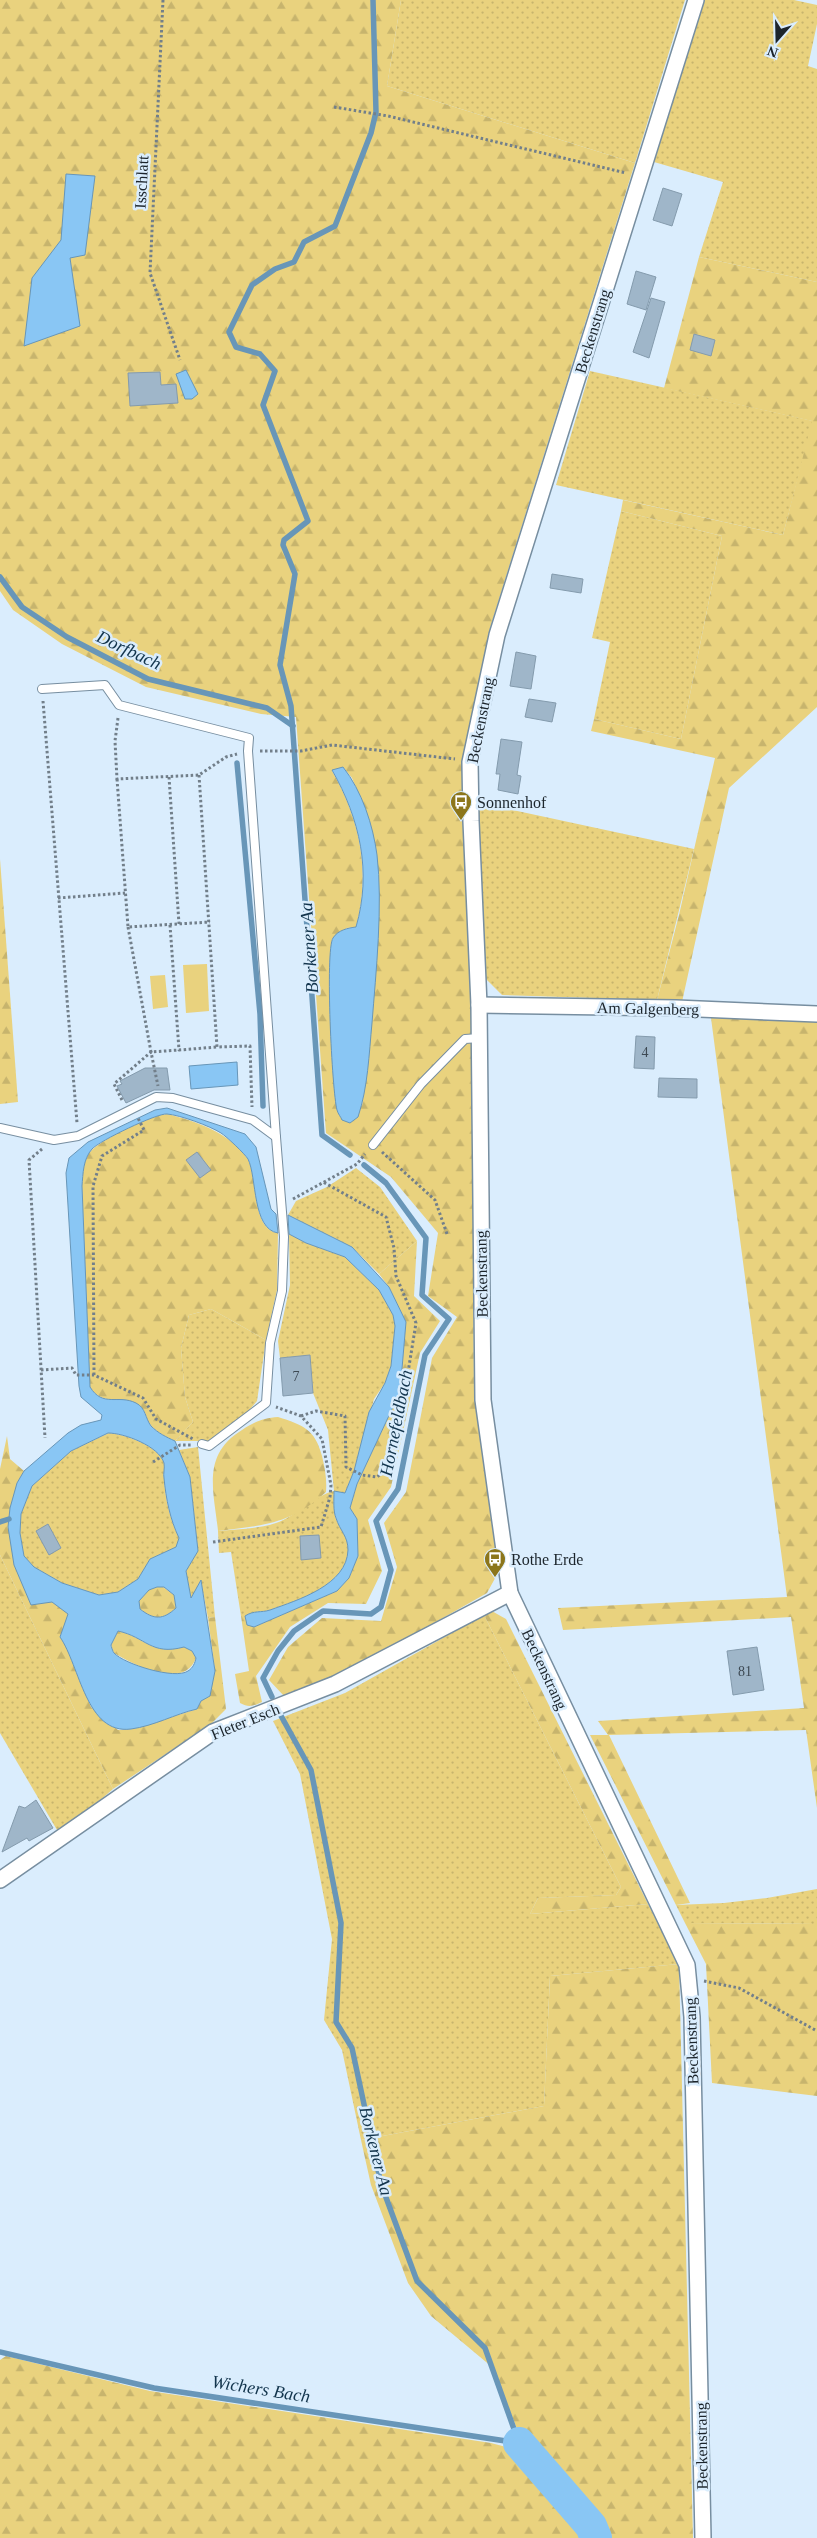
<svg xmlns="http://www.w3.org/2000/svg" width="817" height="2538" viewBox="0 0 817 2538" font-family="Georgia,serif">
	<style>
		.green { fill: url(#green-dots) }
		.forest { fill: url(#forest-firs); fill-rule: evenodd }
		.pitch { fill: #e9d27e }
		.water { fill: #89c6f4; stroke: #6896b8; fill-rule: evenodd }
		.lines { fill: none; stroke-linecap: round; stroke-linejoin: round }
		.stream { stroke: #6896b8; stroke-width: 5.5 }
		.river { stroke: #89c6f4; stroke-width: 32 }
		.building { fill: #9fb6c9; stroke: #849bad }
		.lane-casing { stroke: #778ea0; stroke-width: 10 }
		.street-casing { stroke: #778ea0; stroke-width: 18 }
		.path { stroke: #727f8a; stroke-width: 3; stroke-dasharray: 2.5 2.5; stroke-linecap: butt }
		.lane { stroke: #fff; stroke-width: 8 }
		.street { stroke: #fff; stroke-width: 15 }
		.labels { text-anchor: middle; stroke-width: 5; stroke-linejoin: round; paint-order: stroke }
		.number-label { font-size: 14px; fill: #3d4953 }
		.street-label { font-size: 16px; fill: #1c252c; stroke: #daedfd }
		.poi-label { font-size: 16px; fill: #1c252c; stroke: #daedfd; text-anchor: start }
		.water-label { font-size: 18px; font-style: italic; fill: #13354d; stroke: #daedfd }
	</style>
	<defs>
		<pattern id="green-dots" width="8" height="8" patternUnits="userSpaceOnUse" patternTransform="scale(1.25)"><rect width="8" height="8" fill="#e9d27e"/><path d="M2 2h.1M6 6h.1" fill="none" stroke="#c7b46d" stroke-width="1.8" stroke-linecap="round"/></pattern>
		<pattern id="forest-firs" width="22" height="20" patternUnits="userSpaceOnUse" patternTransform="scale(1.25)"><rect width="22" height="20" fill="#e9d27e"/><path d="M5 1l3.5 6h-7zM16 11l3.5 6h-7z" fill="#c7b46d"/></pattern>
	</defs>
	<rect width="100%" height="100%" fill="#daedfd"/>
	<!-- green -->
	<g class="green">
		<path d="M401 0H685L635 163 387 86Z"/>
		<path d="M703 0H794L817 5V24L808 66 817 69V282L699 257 723 182 654 162Z"/>
		<path d="M590 371 813 421 783 535 556 485Z"/>
		<path d="M621 511 722 536 681 739 594 719 610 642 592 638Z"/>
		<path d="M476 802 694 849 657 1000 502 995 484 977Z"/>
		<path d="M356 1168 380 1187 417 1241 379 1274 352 1247 288 1215 296 1201 327 1187Z"/>
		<path d="M289 1234 306 1243 345 1257 379 1290 393 1315 395 1326 391 1366 385 1383 374 1399 354 1471 345 1493 334 1492C334 1500 333 1511 336 1519 341 1531 348 1536 348 1550 347 1585 297 1601 270 1610 261 1613 254 1610 245 1616H241L231 1552 219 1553 218 1531C236 1529 258 1529 276 1523 295 1517 319 1493 334 1491L328 1430 313 1393 310 1356 280 1358 278 1341 290 1285Z"/>
		<path d="M211 1309 266 1340 257 1401 246 1414 209 1441H175L193 1422 185 1397 181 1348 189 1315Z"/>
		<path d="M109 1433C124 1434 159 1446 164 1463 165 1468 163 1474 164 1478 165 1499 170 1519 179 1538L177 1547 150 1559 138 1579 118 1592 99 1595 62 1583 34 1567 24 1556 20 1533 21 1514 32 1486 71 1451Z"/>
		<path d="M198 1447 215 1617 208 1618 201 1581 191 1599 186 1571 198 1551 190 1477 179 1450Z"/>
		<path d="M0 1555 113 1789 60 1835 0 1733Z"/>
		<path d="M484 1615 621 1887 616 1895 538 1898 530 1914 648 1904 679 1964 550 1976 544 2106 361 2140 342 2050 324 2020 332 1939 300 1774 273 1721 345 1693Z"/>
		<path d="M817 1889V1924L685 1923 676 1905 724 1903 767 1898Z"/>
	</g>
	<!-- forest -->
	<g class="forest">
		<path d="M0 0H401L387 86 635 163 490 628 462 771 472 1031 474 1394 499 1571 487 1593 337 1678 284 1696 269 1680 288 1647 322 1618 381 1621 397 1567 384 1523 406 1492 432 1358 457 1317 428 1296 438 1233 391 1177 326 1133 296 717 261 714 146 687 62 644 13 610 0 591ZM343 767 352 778 363 805 377 855 368 1061 362 1106 330 1011 332 939 347 928 356 927C371 872 360 819 332 771Z"/>
		<path d="M699 257 817 282V707L729 788 682 1002 657 1000 679 915 715 758 591 731 594 719 681 739 722 536 621 511 623 500 783 535 812 421 664 388Z"/>
		<path d="M0 859 18 1102 0 1104Z"/>
		<path d="M711 1018 817 1021V1808L806 1730 609 1735 690 1903 676 1905 590 1735H608L598 1721 804 1708 791 1617 563 1630 558 1608 787 1597Z"/>
		<path d="M167 1114C196 1121 230 1133 247 1158 259 1175 250 1229 278 1233L277 1290 266 1340 211 1309 189 1315 181 1348 185 1397 193 1422 175 1441C164 1436 152 1430 147 1419 146 1415 145 1411 142 1409 125 1395 102 1407 90 1387L82 1186C83 1174 83 1157 93 1149 105 1138 152 1115 167 1114Z"/>
		<path d="M417 1241 414 1296 440 1321 420 1353 391 1487 368 1520 382 1571 366 1604 328 1603 290 1627 256 1676 262 1702C253 1706 249 1708 240 1703L235 1674 249 1671 241 1616H245L246 1620 254 1627 337 1591 349 1578 358 1556 357 1519 350 1508 357 1484 400 1392 406 1322 389 1287 379 1274Z"/>
		<path d="M278 1417C303 1425 315 1429 322 1456 325 1468 327 1480 326 1492 290 1525 263 1525 218 1531 214 1491 201 1455 242 1430 254 1422 263 1418 278 1417Z"/>
		<path d="M7 1436 10 1459 24 1471 17 1483 14 1565 52 1602 69 1614 60 1637 67 1648 91 1707 118 1730 133 1729 197 1709 215 1671 208 1618 215 1617 226 1709 211 1724 113 1789 0 1555V1469Z"/>
		<path d="M157 1587H163L174 1595 176 1608C163 1620 154 1620 140 1609L139 1601 149 1590Z"/>
		<path d="M490 1610 506 1619 648 1904 530 1914 538 1898 616 1895 621 1887 484 1615Z"/>
		<path d="M118 1631C145 1637 151 1656 184 1647L192 1651 196 1658C184 1691 134 1665 114 1653L111 1645Z"/>
		<path d="M685 1923 817 1924V2096L712 2083 706 1964Z"/>
		<path d="M679 1964 693 2538H0V2360L6 2356 150 2391 491 2443 510 2448 522 2441 492 2367 431 2316 408 2283 371 2185 361 2140 544 2106 550 1976Z"/>
	</g>
	<!-- pitch -->
	<g class="pitch">
		<path d="M207 964 209 1011 186 1013 183 965Z"/>
		<path d="M165 975 168 1007 153 1009 150 976Z"/>
	</g>
	<!-- water -->
	<g class="water">
		<path d="M66 174 95 176 85 255 70 258 80 326 24 346 32 278 61 240Z"/>
		<path d="M186 370 198 394 192 399H185L176 374Z"/>
		<path d="M343 767C362 791 373 825 377 855 383 905 376 972 372 1023 369 1054 368 1087 358 1117L350 1123 342 1120C341 1117 338 1114 337 1110 332 1091 325 951 333 938 338 930 348 928 356 927 372 872 360 819 332 770Z"/>
		<path d="M237 1062 238 1085 191 1089 189 1066Z"/>
		<path d="M167 1108 245 1134 256 1147 271 1209 276 1214 278 1233C252 1229 257 1177 248 1159 245 1154 226 1136 221 1133 210 1126 180 1115 167 1114 157 1113 99 1141 92 1149 83 1159 83 1174 82 1186L90 1387C103 1408 118 1394 136 1403 146 1408 145 1418 151 1426 158 1433 166 1437 175 1441L190 1477 198 1551 186 1571 191 1598 201 1580 215 1671 210 1696 201 1701 197 1709C175 1714 154 1726 131 1729 86 1735 80 1666 60 1637L68 1614 52 1602 31 1605 14 1565 8 1527 10 1508 17 1483 24 1471 68 1433 81 1425 101 1420 102 1415 81 1397 79 1386 66 1173 69 1158 88 1142 155 1110ZM108 1433C124 1433 159 1446 164 1463 165 1468 163 1474 164 1478 166 1499 170 1519 179 1538L176 1547 150 1559 138 1579 118 1592 99 1595 62 1583 34 1567 24 1556 20 1533 21 1514 32 1486 71 1451ZM157 1587H164L174 1595 176 1608C163 1620 154 1620 140 1609L139 1601 149 1590ZM118 1631C146 1637 151 1656 184 1647L192 1651 196 1658C195 1663 193 1668 188 1671 175 1680 124 1664 114 1653 113 1652 111 1646 111 1645Z"/>
		<path d="M288 1215 352 1247 389 1287 406 1322 400 1392 357 1484 350 1508 357 1519 358 1556 349 1578 337 1591 254 1627 247 1625 245 1616C254 1610 261 1613 270 1610 298 1600 347 1585 348 1550 348 1536 340 1531 336 1518 333 1511 334 1500 334 1491L345 1493 354 1471 369 1412 385 1383 391 1366 395 1326 393 1315 379 1290 345 1257 306 1243 289 1234Z"/>
	</g>
	<g class="lines">
		<!-- stream -->
		<g class="stream">
			<path d="M0 577 22 607 67 637 148 679 267 708 293 726"/>
			<path d="M237 763 260 1014 263 1106"/>
			<path d="M350 1155 322 1135 291 706 280 665 295 574 283 545 284 540 308 521 263 405 275 371 260 354 236 347 229 332 252 285 275 269 294 262 304 242 335 226 371 133 376 112 373 0"/>
			<path d="M0 1522 9 1519"/>
			<path d="M272 1697 263 1678 278 1651 294 1631 323 1611 371 1614 381 1607 391 1570 376 1521 398 1489 425 1355 449 1319 422 1295 426 1238 386 1183 364 1165"/>
			<path d="M0 2352 154 2388 519 2443 485 2348 417 2281 381 2184 352 2048 336 2022 341 1923 311 1770 280 1714"/>
		</g>
		<!-- river -->
		<path class="river" d="M519 2443 591 2526 596 2538"/>
	</g>
	<!-- building -->
	<g class="building">
		<path d="M663 188 682 194 672 226 653 220Z"/>
		<path d="M636 271 656 277 646 310 627 304Z"/>
		<path d="M651 298 665 302 649 358 633 352Z"/>
		<path d="M694 334 715 340 711 356 690 350Z"/>
		<path d="M160 372 161 385 176 384 178 403 130 406 128 373Z"/>
		<path d="M552 574 583 579 581 593 550 588Z"/>
		<path d="M516 652 536 656 531 689 510 686Z"/>
		<path d="M529 699 556 703 552 722 525 717Z"/>
		<path d="M501 739 522 742 517 775 521 776 518 794 498 790 500 774H496Z"/>
		<path d="M636 1036 655 1037 654 1069 634 1068Z"/>
		<path d="M145 1068H167L170 1090H154L126 1103 117 1086 122 1084 120 1081Z"/>
		<path d="M659 1078 697 1079V1098L658 1097Z"/>
		<path d="M197 1152 211 1170 200 1178 186 1160Z"/>
		<path d="M310 1355 313 1393 283 1396 280 1358Z"/>
		<path d="M48 1524 61 1548 49 1555 36 1531Z"/>
		<path d="M319 1535 321 1558 301 1560 300 1536Z"/>
		<path d="M757 1647 764 1690 733 1695 727 1651Z"/>
		<path d="M36 1800 53 1828 29 1841 27 1838 2 1852 19 1806 25 1808Z"/>
	</g>
	<g class="lines">
		<!-- lane casing -->
		<g class="lane-casing">
			<g id="lane">
				<path d="M0 1128 54 1140 78 1136 156 1097 173 1098 253 1120 276 1137 248 751 249 738 119 705 105 685 42 689"/>
				<path d="M373 1145 421 1084 465 1039 479 1038"/>
				<path d="M202 1444 209 1446 266 1403 270 1343 282 1291 284 1237 276 1137"/>
			</g>
		</g>
		<!-- street casing -->
		<g class="street-casing">
			<g id="street">
				<path d="M696 0 497 635 470 762 471 821 479 1005 483 1400 510 1593 687 1965 692 2017 703 2538"/>
				<path d="M479 1005 676 1008 817 1014"/>
				<path d="M0 1880 213 1732 335 1684 510 1593"/>
			</g>
		</g>
		<!-- path -->
		<g class="path">
			<path d="M163 0 150 273 180 360"/>
			<path d="M334 107 388 116 626 173"/>
			<path d="M43 701 77 1123"/>
			<path d="M118 718 115 741 117 779 199 775 226 757 237 754"/>
			<path d="M260 751H301L332 745 455 759"/>
			<path d="M199 775 217 1047 250 1046 252 1107"/>
			<path d="M169 777 179 924"/>
			<path d="M117 779 128 927 210 922"/>
			<path d="M58 898 125 893"/>
			<path d="M170 925 179 1050 217 1047"/>
			<path d="M128 927 151 1052 179 1050"/>
			<path d="M122 1100 114 1084 151 1052 158 1086"/>
			<path d="M42 1149 29 1160 45 1438"/>
			<path d="M382 1152 435 1200 447 1234"/>
			<path d="M293 1199 357 1164 365 1154"/>
			<path d="M41 1370 72 1368 76 1375H94L143 1398 156 1419 193 1439"/>
			<path d="M94 1375 93 1186 102 1156 144 1130 138 1118"/>
			<path d="M301 1416 316 1411 345 1416 346 1467 362 1475 377 1477 385 1470 405 1391 416 1323 396 1276 394 1248 386 1217 323 1182"/>
			<path d="M153 1462 180 1445H191"/>
			<path d="M213 1542 321 1527 330 1497 331 1485 322 1439 301 1416 276 1407"/>
			<path d="M704 1981 739 1988 817 2031"/>
		</g>
		<!-- lane -->
		<use href="#lane" class="lane"/>
		<!-- street -->
		<use href="#street" class="street"/>
	</g>
	<!-- icons -->
	<defs>
		<g id="bus-pin" transform="scale(1.125)"><path d="M0 17L-7.5 6A9.5 9.5 0 1 1 7.5 6Z" fill="#8c761b" stroke="#daedfd"/><path d="M-5-6H5V4H4V6H2V4H-2V6H-4V4H-5ZM-3.5-4V0h7V-4ZM-3.5 1.2v1.5H-2V1.2ZM2 1.2v1.5H3.5V1.2Z" fill="#fff"/></g>
	</defs>
	<g fill-rule="evenodd">
		<use href="#bus-pin" x="461" y="802"/>
		<use href="#bus-pin" x="495" y="1559"/>
	</g>
	<g class="labels">
		<!-- number labels -->
		<g class="number-label">
			<text x="645" y="1057">4</text>
			<text x="296" y="1381">7</text>
			<text x="745" y="1676">81</text>
		</g>
		<!-- street labels -->
		<g class="street-label">
			<text transform="translate(141 182) rotate(-87)" y="6">Isschlatt</text>
			<text transform="translate(592 331) rotate(-73)" y="6">Beckenstrang</text>
			<text transform="translate(480 720) rotate(-79)" y="6">Beckenstrang</text>
			<text transform="translate(648 1008) rotate(1)" y="6">Am Galgenberg</text>
			<text transform="translate(481 1274) rotate(-91)" y="6">Beckenstrang</text>
			<text transform="translate(545 1669) rotate(65)" y="6">Beckenstrang</text>
			<text transform="translate(245 1721) rotate(-22)" y="6">Fleter Esch</text>
			<text transform="translate(691 2041) rotate(-92)" y="6">Beckenstrang</text>
			<text transform="translate(701 2446) rotate(-91)" y="6">Beckenstrang</text>
		</g>
		<!-- poi labels -->
		<g class="poi-label">
			<text x="477" y="808">Sonnenhof</text>
			<text x="511" y="1565">Rothe Erde</text>
		</g>
		<!-- water labels -->
		<g class="water-label">
			<text transform="translate(129 650) rotate(25)" y="6">Dorfbach</text>
			<text transform="translate(309 948) rotate(-94)" y="6">Borkener Aa</text>
			<text transform="translate(396 1423) rotate(-79)" y="6">Hornefeldbach</text>
			<text transform="translate(376 2151) rotate(76)" y="6">Borkener Aa</text>
			<text transform="translate(261 2389) rotate(9)" y="6">Wichers Bach</text>
		</g>
	</g>
	<!-- north arrow -->
	<g transform="translate(777 40) rotate(200)" stroke="#daedfd" stroke-width="4" paint-order="stroke">
	<path d="M0-4L9 19L0 12L-9 19Z" fill="#1c252c"/>
	<text y="-8" font-size="14" font-weight="bold" text-anchor="middle" fill="#1c252c">N</text>
	</g>
</svg>
